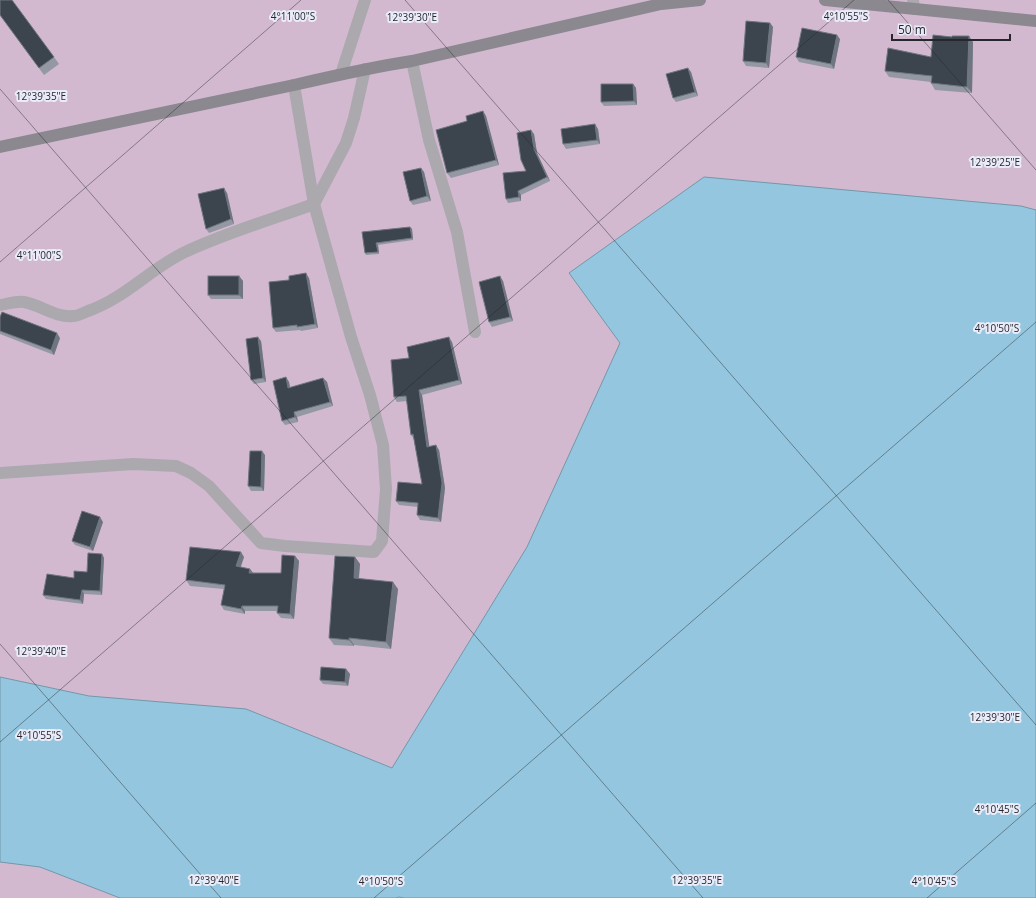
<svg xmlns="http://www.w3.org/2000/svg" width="1036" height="898" viewBox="0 0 1036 898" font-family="'Open Sans',sans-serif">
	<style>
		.green { fill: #d2b9d0 }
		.water { fill: #94c7df; stroke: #7397a9 }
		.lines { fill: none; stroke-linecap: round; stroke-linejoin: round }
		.street { stroke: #aba9ae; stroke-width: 12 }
		.secondary { stroke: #8b8890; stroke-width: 12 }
		.wall { fill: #9398a3 }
		.shaded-wall { fill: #707681 }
		.building { fill: #3c444d; stroke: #707681 }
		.ticks { fill: none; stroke: #26272c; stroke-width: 1; stroke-opacity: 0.45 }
		.ticks-label { font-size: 10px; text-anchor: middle; fill: #26272c; stroke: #eaecf9; stroke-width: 4; stroke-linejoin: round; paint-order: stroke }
	</style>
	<rect width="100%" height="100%" fill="#eaecf9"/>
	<!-- green -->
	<rect class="green" x="0" y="0" width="1036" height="898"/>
	<!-- water -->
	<path class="water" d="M704 177 1021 206 1036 210V898H404L399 897 396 898H120L40 867 0 862V677L89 696 246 709 392 768 527 547 620 343 569 273Z"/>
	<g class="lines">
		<!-- street -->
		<g class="street">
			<path d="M913 0 914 9"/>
			<path d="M412 61 429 140 457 232 475 332"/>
			<path d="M341 74 365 0"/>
			<path d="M0 305C7 304 16 301 24 302 41 305 56 318 73 316 78 316 83 313 88 311 125 298 149 270 183 253 225 233 270 220 314 204L346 143 354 118 365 69"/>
			<path d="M0 473 133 464 176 466 191 473 209 486 261 543 285 546 374 552 382 541 386 489 383 445 370 395 351 337 314 204 294 85"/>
		</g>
		<!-- secondary -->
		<g class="secondary">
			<path d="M825 0 1036 21"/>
			<path d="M0 147 294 85C333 76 372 67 412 61L661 4 700 0"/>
		</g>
	</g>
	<!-- wall -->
	<g class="wall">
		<path d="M0 15 54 57 59 64 44 75Z"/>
		<path d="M770 23 773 27 769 68 746 66 743 61Z"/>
		<path d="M840 39 834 69 799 62 796 57Z"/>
		<path d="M973 42 972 93 935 90 931 83V82L889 77 885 71 931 57Z"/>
		<path d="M691 72 698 96 676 102 673 98Z"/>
		<path d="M633 84 636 88 637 105 604 106 601 102Z"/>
		<path d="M483 111 486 116 499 165 451 178 447 173 467 121Z"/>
		<path d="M598 129 600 144 566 149 563 144Z"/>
		<path d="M534 134 537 153 550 181 521 195V201L508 203 506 199 526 171Z"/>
		<path d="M421 168 424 172 431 201 413 205 410 201Z"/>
		<path d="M227 193 234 224 209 233 206 229Z"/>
		<path d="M410 227 412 229 413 240 378 245 379 254 366 255 365 253 362 232Z"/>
		<path d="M239 276 243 281V299H211L208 295Z"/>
		<path d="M309 278 318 328 301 331 300 330 276 332 273 328Z"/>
		<path d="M503 281 513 321 492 327 489 322Z"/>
		<path d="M0 317 60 338 54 355 0 334Z"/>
		<path d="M261 341 266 382 254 384 251 380Z"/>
		<path d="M452 342 462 384 422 395 429 446 439 450 445 488 441 522 420 520 417 515 418 507 399 505 396 501 422 484 414 439 411 435 407 401 397 402 394 397 409 358Z"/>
		<path d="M286 377 289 382 290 388 323 378 327 382 333 406 297 417 298 422 285 425 282 421Z"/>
		<path d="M265 455 264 491H251L248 486Z"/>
		<path d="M103 522 93 551 75 545 72 541Z"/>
		<path d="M102 554 104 558 102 595 84 594 83 604 46 599 43 595 87 572Z"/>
		<path d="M295 556 299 561 294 619 281 618 277 613V611H245V614L224 610 221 605 224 589 190 586 186 580 244 557 241 567 253 573H281Z"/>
		<path d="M355 557 360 564 359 579 398 589 391 649 354 645V646L334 645 329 638Z"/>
		<path d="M346 669 350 674 348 686 323 684 320 680Z"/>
	</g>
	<!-- shaded-wall -->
	<g class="shaded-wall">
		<path d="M770 23 773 27 769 68 766 63Z"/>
		<path d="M837 35 840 39 834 69 831 64Z"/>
		<path d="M969 36 973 42 972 93 967 87Z"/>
		<path d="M688 68 691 72 698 96 695 92Z"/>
		<path d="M633 84 636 88 637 105 634 101Z"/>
		<path d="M483 111 486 116 499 165 496 160Z"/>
		<path d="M595 124 598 129 600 144 597 140Z"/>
		<path d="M531 130 534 134 537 153 550 181 547 177 534 149Z"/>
		<path d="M421 168 424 172 431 201 427 196Z"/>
		<path d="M224 188 227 193 234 224 231 219Z"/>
		<path d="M518 191 521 195V201L519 197Z"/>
		<path d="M410 227 412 229 413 240 412 238Z"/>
		<path d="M376 243 378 245 379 254 378 252Z"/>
		<path d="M306 273 309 278 318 328 315 324Z"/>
		<path d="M239 276 243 281V299L239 295Z"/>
		<path d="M500 276 503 281 513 321 510 317Z"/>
		<path d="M57 333 60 338 54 355 51 350Z"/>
		<path d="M258 337 261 341 266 382 263 378Z"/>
		<path d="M449 337 452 342 462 384 459 380Z"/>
		<path d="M286 377 289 382 291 393 288 388Z"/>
		<path d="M323 378 327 382 333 406 330 402Z"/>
		<path d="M419 390 422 395 430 451 427 447Z"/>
		<path d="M294 412 297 417 298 422 295 417Z"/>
		<path d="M436 445 439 450 445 488 441 522 438 518Z"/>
		<path d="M262 451 265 455 264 491 261 487Z"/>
		<path d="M100 517 103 522 93 551 90 547Z"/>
		<path d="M241 552 244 557 239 571 236 566Z"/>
		<path d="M102 554 104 558 102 595 100 591Z"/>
		<path d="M295 556 299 561 294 619 290 614Z"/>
		<path d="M355 557 360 564 358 585 354 578Z"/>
		<path d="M250 569 254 574 249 573Z"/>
		<path d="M393 582 398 589 391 649 386 642Z"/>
		<path d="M82 590 84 594 83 604 80 600Z"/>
		<path d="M242 606 245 611V614L241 609Z"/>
		<path d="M349 638 354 645V646L349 640Z"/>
		<path d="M346 669 350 674 348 686 345 682Z"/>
	</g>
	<!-- building -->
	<g class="building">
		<path d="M0 0H12L54 57 39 68 0 15Z"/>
		<path d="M746 21 770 23 766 63 743 61Z"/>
		<path d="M802 28 837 35 831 64 796 57Z"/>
		<path d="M933 35 952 37V36H969L967 87 931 83 932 76 885 71 888 48 931 57Z"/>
		<path d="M688 68 695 92 673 98 666 74Z"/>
		<path d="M601 84H633L634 101 601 102Z"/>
		<path d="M483 111 496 160 447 173 436 130 467 121 466 116Z"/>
		<path d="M595 124 597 140 563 144 561 129Z"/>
		<path d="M531 130 534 149 547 177 518 191 519 197 506 199 503 173 526 171 521 160 517 133Z"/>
		<path d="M421 168 427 196 410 201 403 172Z"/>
		<path d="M224 188 231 219 206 229 198 194Z"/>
		<path d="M410 227 412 238 376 243 378 252 365 253 362 232Z"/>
		<path d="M306 273 315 324 297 327V325L273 328 269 282 289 280V276Z"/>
		<rect x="208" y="276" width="31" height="19"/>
		<path d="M500 276 510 317 489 322 479 282Z"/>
		<path d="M2 312 57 333 51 350 0 331V317Z"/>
		<path d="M258 337 263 378 251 380 246 339Z"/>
		<path d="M449 337 459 380 419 390 427 447 436 445 442 483 438 518 417 515 418 503 396 501 398 482 422 484 413 434 411 435 406 396 394 397 391 360 409 358 407 347Z"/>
		<path d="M286 377 288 388 323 378 330 402 294 412 295 417 282 421 273 381Z"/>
		<path d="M250 451H262L261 487 248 486Z"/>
		<path d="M82 511 100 517 90 547 72 541Z"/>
		<path d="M190 547 241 552 236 566 250 569 249 573H281L282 555 295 556 290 614 277 613 278 606H242L241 609 221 605 225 585 186 580Z"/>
		<path d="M88 553 102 554 100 591 82 590 80 600 43 595 47 574 74 578V571L87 572Z"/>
		<path d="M335 556 355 557 354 578 393 582 386 642 349 638V640L329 638Z"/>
		<path d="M321 667 346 669 345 682 320 680Z"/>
	</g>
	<!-- ticks -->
	<path class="ticks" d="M405 0 1036 725M888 0 1036 170M0 89 703 898M0 262 301 0M0 644 221 898M0 742 854 0M374 898 1036 322M927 898 1036 803"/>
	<g class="ticks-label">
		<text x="293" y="20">4°11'00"S</text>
		<text x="846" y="20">4°10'55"S</text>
		<text x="412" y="21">12°39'30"E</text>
		<text x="41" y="100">12°39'35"E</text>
		<text x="995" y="166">12°39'25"E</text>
		<text x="39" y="259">4°11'00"S</text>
		<text x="997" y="332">4°10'50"S</text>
		<text x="41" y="655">12°39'40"E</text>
		<text x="995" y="721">12°39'30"E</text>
		<text x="39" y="739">4°10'55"S</text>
		<text x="997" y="813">4°10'45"S</text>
		<text x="214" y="884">12°39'40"E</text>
		<text x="697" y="884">12°39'35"E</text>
		<text x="381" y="885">4°10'50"S</text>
		<text x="934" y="885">4°10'45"S</text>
	</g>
	<!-- scale -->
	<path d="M892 34v6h118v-6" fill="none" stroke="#26272c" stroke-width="2"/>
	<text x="898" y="34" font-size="12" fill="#26272c" stroke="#eaecf9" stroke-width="3" paint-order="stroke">50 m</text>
</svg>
